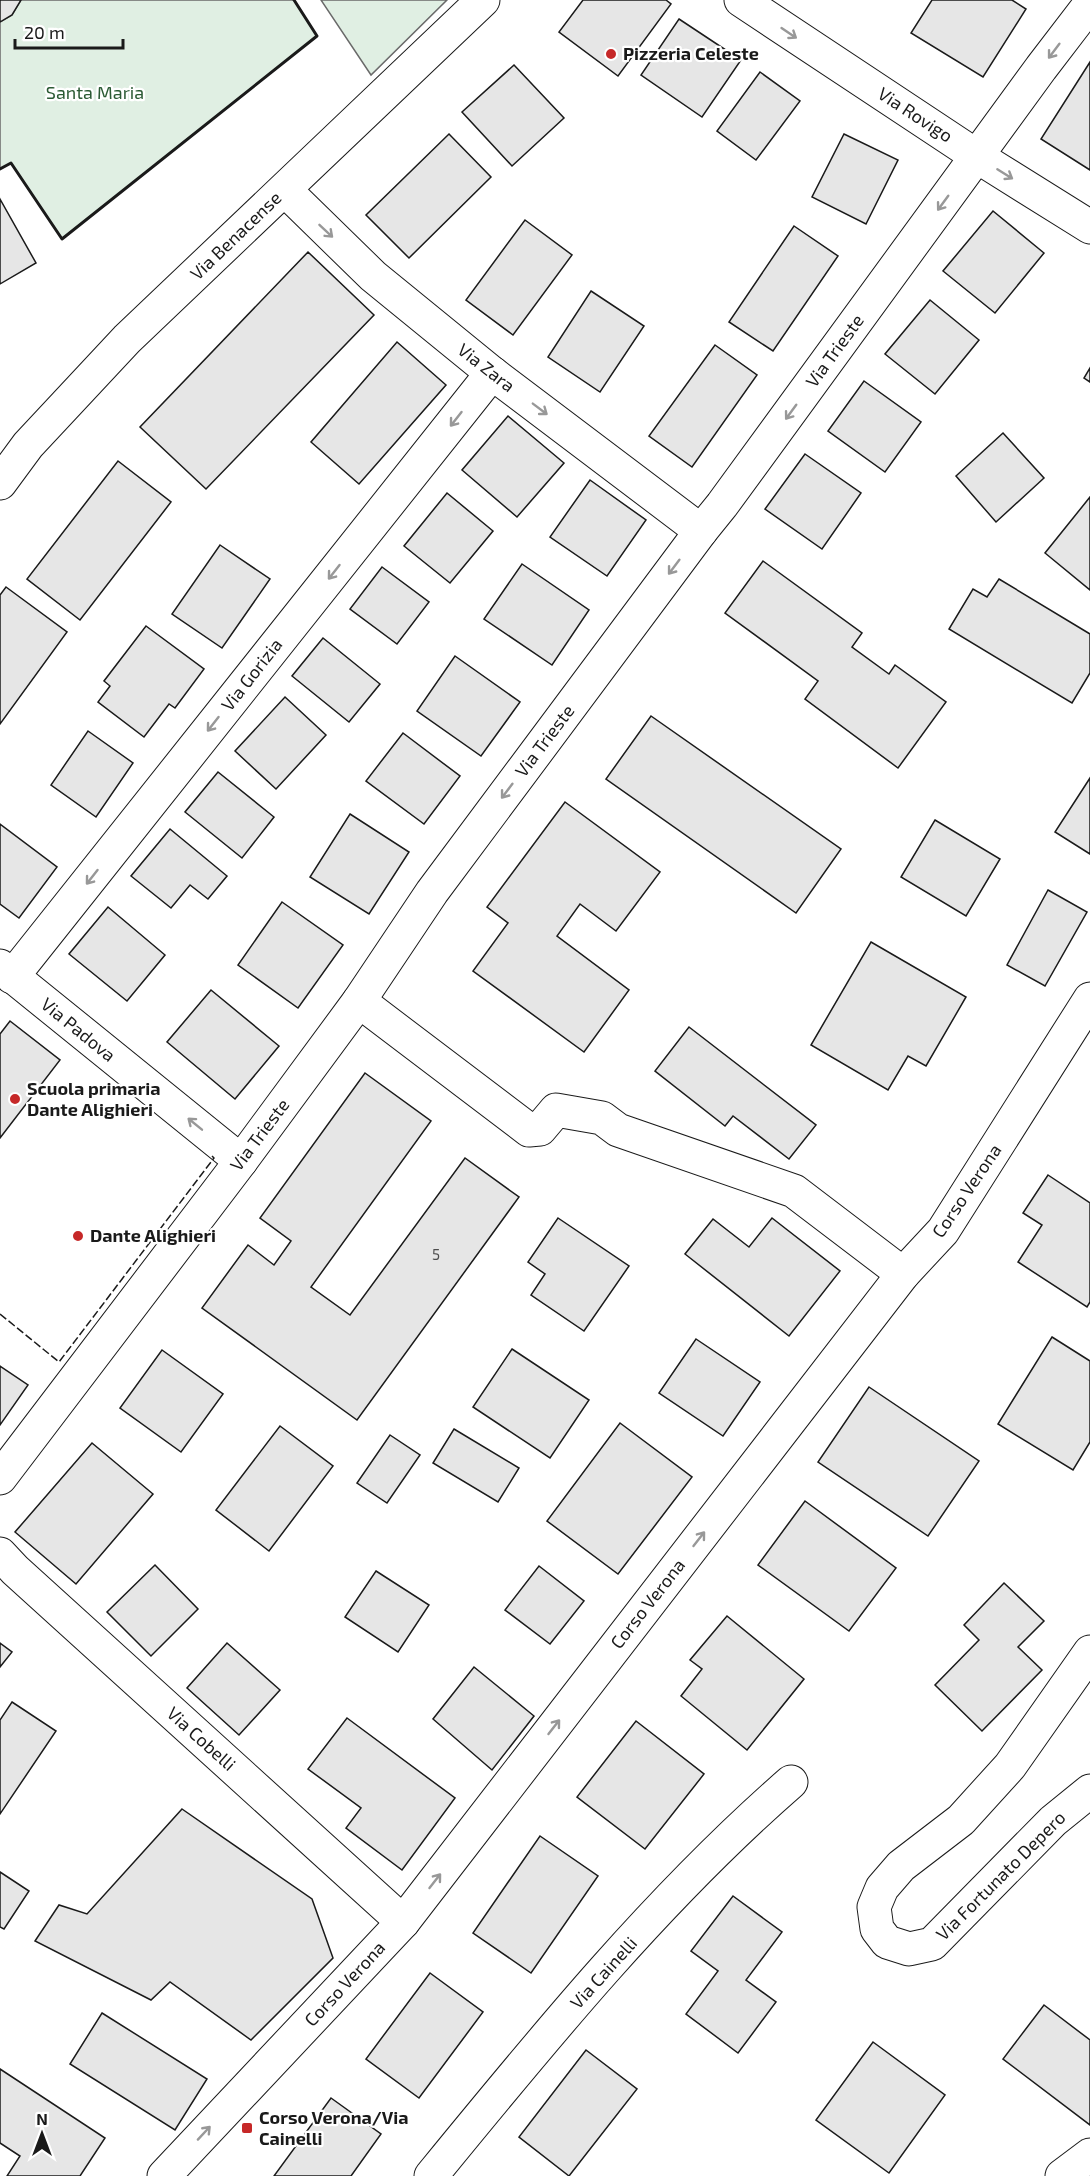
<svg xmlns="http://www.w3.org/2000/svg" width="1090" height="2176" viewBox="0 0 1090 2176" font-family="'Exo 2',sans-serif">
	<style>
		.green { fill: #e0efe3; stroke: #6a6a6a; stroke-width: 1.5 }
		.building { fill: #e6e6e6; stroke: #1a1a1a; stroke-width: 1.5 }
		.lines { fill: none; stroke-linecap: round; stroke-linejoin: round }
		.minor-casing { stroke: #1a1a1a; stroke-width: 35 }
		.major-casing { stroke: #1a1a1a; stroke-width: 35 }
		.minor { stroke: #fff; stroke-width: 33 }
		.major { stroke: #fff; stroke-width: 33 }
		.fence { stroke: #1a1a1a; stroke-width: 1.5; stroke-dasharray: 8 3; stroke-linecap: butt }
		.wall { stroke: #1a1a1a; stroke-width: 3 }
		.oneway { stroke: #989898 }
		.poi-dot { fill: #c62828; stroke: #fff; stroke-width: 2 }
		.labels { text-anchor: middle; stroke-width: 4.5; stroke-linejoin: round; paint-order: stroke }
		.number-label { font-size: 15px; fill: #4d4d4d }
		.poi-label { font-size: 18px; font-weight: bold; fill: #1a1a1a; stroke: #fff; text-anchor: start }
		.park-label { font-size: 18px; fill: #2b5a34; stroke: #fff }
		.street-label { font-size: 18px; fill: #1a1a1a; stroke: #fff }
	</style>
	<rect width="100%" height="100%" fill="#fff"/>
	<!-- green -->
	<g class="green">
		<path d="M21 0H294L317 36 62 239 11 163 0 169V22L12 15Z"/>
		<path d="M321 0H447L371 75Z"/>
	</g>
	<!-- building -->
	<g class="building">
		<path d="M0 0H21L12 15 0 22Z"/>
		<path d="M583 0H666L671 4 618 76 559 32Z"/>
		<path d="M932 0H1012L1026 9 983 77 911 33Z"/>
		<path d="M679 19 741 60 702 117 641 75Z"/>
		<path d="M1090 62V170L1041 139Z"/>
		<path d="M514 65 564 118 512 166 462 112Z"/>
		<path d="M760 72 800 101 756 160 717 131Z"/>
		<path d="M449 134 491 177 409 258 366 215Z"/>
		<path d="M844 134 898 160 866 224 812 197Z"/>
		<path d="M0 199 36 263 0 284Z"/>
		<path d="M993 211 1044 253 995 313 943 271Z"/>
		<path d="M525 220 572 255 513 335 466 300Z"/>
		<path d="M794 226 838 256 773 351 729 322Z"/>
		<path d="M308 252 374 315 206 489 140 427Z"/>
		<path d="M591 291 644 326 600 392 548 357Z"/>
		<path d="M930 300 979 340 935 394 885 354Z"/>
		<path d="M397 342 446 385 359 484 311 442Z"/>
		<path d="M715 345 757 375 692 467 649 436Z"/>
		<path d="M1090 368V382L1084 378Z"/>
		<path d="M864 381 921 422 885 472 828 431Z"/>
		<path d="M508 416 564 463 517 517 462 470Z"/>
		<path d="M1003 433 1044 478 996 522 956 476Z"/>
		<path d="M805 454 861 493 822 549 765 509Z"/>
		<path d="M118 461 171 502 80 620 27 579Z"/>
		<path d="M590 480 646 520 607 576 550 537Z"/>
		<path d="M447 493 493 531 450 583 404 546Z"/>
		<path d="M1090 497V590L1045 553Z"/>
		<path d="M220 545 270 579 222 648 172 614Z"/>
		<path d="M763 561 862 633 852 647 889 674 895 665 946 702 898 768 805 699 818 681 725 613Z"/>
		<path d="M522 564 589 610 552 665 484 619Z"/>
		<path d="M382 567 429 602 397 644 350 609Z"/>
		<path d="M999 579 1090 634V673L1072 703 949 629 973 589 987 597Z"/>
		<path d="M6 587 67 632 0 724V595Z"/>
		<path d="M146 626 204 669 175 708 169 704 144 737 98 702 110 686 104 681Z"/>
		<path d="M323 638 380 684 349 722 292 676Z"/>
		<path d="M455 656 520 702 481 756 417 711Z"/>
		<path d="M285 697 326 735 276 789 235 751Z"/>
		<path d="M651 716 841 849 796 913 606 779Z"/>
		<path d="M88 731 133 763 96 817 51 785Z"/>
		<path d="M403 733 460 776 424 824 366 781Z"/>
		<path d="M218 772 274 817 242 858 185 812Z"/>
		<path d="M1090 778V854L1055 832Z"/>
		<path d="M565 802 660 872 616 931 580 904 557 936 629 990 584 1052 473 971 508 923 487 907Z"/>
		<path d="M350 814 409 852 369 914 310 877Z"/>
		<path d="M935 820 1000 859 966 916 901 877Z"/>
		<path d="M0 824 57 867 19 918 0 904Z"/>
		<path d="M170 829 227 876 208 899 190 885 171 908 131 876Z"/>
		<path d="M1048 890 1087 912 1045 986 1007 965Z"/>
		<path d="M282 902 343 945 298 1008 238 965Z"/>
		<path d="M108 907 165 955 127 1001 69 954Z"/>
		<path d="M871 942 966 997 926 1066 908 1056 888 1090 811 1045Z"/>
		<path d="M211 990 279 1046 235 1099 167 1042Z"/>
		<path d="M10 1021 60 1060 0 1138V1034Z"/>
		<path d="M689 1027 816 1125 789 1159 733 1116 725 1126 655 1071Z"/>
		<path d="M365 1073 431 1121 311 1287 350 1315 465 1158 519 1197 357 1420 202 1308 248 1245 274 1265 291 1241 260 1218Z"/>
		<path d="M1048 1175 1090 1203V1302L1087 1307 1018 1262 1042 1225 1023 1213Z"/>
		<path d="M558 1218 629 1266 584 1331 531 1295 545 1274 528 1262Z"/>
		<path d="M772 1218 840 1271 789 1336 685 1254 713 1219 749 1247Z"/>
		<path d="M1052 1337 1090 1361V1442L1073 1470 998 1424Z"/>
		<path d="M696 1339 760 1382 723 1436 659 1393Z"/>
		<path d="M512 1349 589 1400 550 1458 473 1407Z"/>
		<path d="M162 1350 223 1394 181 1452 120 1408Z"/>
		<path d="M0 1366 28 1385 0 1425Z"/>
		<path d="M869 1387 979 1461 928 1536 818 1462Z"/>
		<path d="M620 1423 692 1477 618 1574 547 1521Z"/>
		<path d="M280 1426 333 1466 269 1551 216 1510Z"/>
		<path d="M454 1429 519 1468 498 1502 433 1463Z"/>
		<path d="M390 1435 420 1455 387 1503 357 1483Z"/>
		<path d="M92 1443 153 1494 76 1584 15 1532Z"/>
		<path d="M805 1501 896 1568 849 1631 758 1565Z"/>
		<path d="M155 1565 198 1609 151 1656 107 1612Z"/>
		<path d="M539 1566 584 1601 550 1644 505 1610Z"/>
		<path d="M376 1571 429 1605 398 1652 345 1617Z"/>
		<path d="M1004 1583 1044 1621 1018 1647 1042 1670 982 1731 935 1685 979 1640 964 1625Z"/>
		<path d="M727 1616 804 1679 747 1750 681 1696 702 1669 690 1660Z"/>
		<path d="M0 1643 12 1652 0 1667Z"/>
		<path d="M227 1643 280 1690 239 1735 187 1688Z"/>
		<path d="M474 1667 534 1716 492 1770 433 1719Z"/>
		<path d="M12 1702 56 1731 0 1814V1720Z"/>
		<path d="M347 1718 455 1798 402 1870 346 1828 361 1808 308 1769Z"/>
		<path d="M636 1721 704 1774 645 1849 577 1797Z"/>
		<path d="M182 1809 312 1899 333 1958 251 2040 170 1982 151 2000 35 1941 59 1905 87 1914Z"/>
		<path d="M540 1836 598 1876 531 1973 473 1933Z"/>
		<path d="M0 1872 29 1891 4 1929 0 1927Z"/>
		<path d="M733 1896 782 1932 746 1980 776 2002 738 2053 686 2014 718 1971 691 1951Z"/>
		<path d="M430 1973 483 2012 419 2098 366 2059Z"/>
		<path d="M1044 2005 1090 2040V2125L1003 2059Z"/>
		<path d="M102 2013 207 2079 175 2130 70 2064Z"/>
		<path d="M873 2042 945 2095 889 2173 816 2120Z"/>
		<path d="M586 2050 637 2089 569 2176 519 2137Z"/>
		<path d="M0 2069 105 2138 80 2176H7L20 2156 0 2143Z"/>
		<path d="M331 2098 381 2134 351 2176H274Z"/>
	</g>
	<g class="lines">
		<!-- minor casing -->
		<g class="minor-casing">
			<g id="minor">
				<path d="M741 0 978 157 1090 227"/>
				<path d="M285 190 373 276 492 373 701 531"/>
				<path d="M0 966 241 1161"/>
				<path d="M12 977 492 373"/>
				<path d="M359 1001 529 1130 540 1129 556 1110 602 1118 618 1130 794 1191 903 1274"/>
				<path d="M0 1478 241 1161 359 1001 432 892 701 531 722 505 1041 68 1090 4"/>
				<path d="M0 1554 15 1570 403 1922"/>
				<path d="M1090 1652 1010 1766 961 1820 901 1866 882 1888 874 1907 877 1929 887 1942 909 1949 932 1944 1053 1821 1090 1791"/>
				<path d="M164 2176 403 1922 903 1274 943 1231 1090 999"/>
				<path d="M431 2176C543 2039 657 1899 791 1782"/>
				<path d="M1062 2176 1090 2155"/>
			</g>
		</g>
		<!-- major casing -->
		<g class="major-casing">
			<path id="major" d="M0 483 28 445 127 339 483 0"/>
		</g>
		<!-- minor -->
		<use href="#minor" class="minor"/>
		<!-- major -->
		<use href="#major" class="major"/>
		<!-- fence -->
		<path class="fence" d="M0 1314 59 1362 214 1158 212 1156"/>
		<!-- wall -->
		<path class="wall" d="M0 169 11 163 62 239 317 36 294 0"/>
	</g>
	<!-- one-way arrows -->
	<defs><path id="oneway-shaft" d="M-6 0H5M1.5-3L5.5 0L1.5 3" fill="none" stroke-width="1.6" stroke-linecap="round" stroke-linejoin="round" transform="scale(1.5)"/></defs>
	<g class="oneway">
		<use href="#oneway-shaft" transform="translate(789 33) rotate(34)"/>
		<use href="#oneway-shaft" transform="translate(1054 51) rotate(127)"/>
		<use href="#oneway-shaft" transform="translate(1005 174) rotate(32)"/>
		<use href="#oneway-shaft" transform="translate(943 203) rotate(126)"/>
		<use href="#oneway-shaft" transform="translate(326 231) rotate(43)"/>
		<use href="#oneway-shaft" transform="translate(540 409) rotate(37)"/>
		<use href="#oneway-shaft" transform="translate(791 412) rotate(126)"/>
		<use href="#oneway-shaft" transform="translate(456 419) rotate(128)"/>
		<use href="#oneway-shaft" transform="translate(674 567) rotate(127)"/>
		<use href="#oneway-shaft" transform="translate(334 572) rotate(128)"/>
		<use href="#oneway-shaft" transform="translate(213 724) rotate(128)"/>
		<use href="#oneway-shaft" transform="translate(507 791) rotate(127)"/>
		<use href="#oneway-shaft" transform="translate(92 877) rotate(128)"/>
		<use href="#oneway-shaft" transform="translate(195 1124) rotate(-141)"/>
		<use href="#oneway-shaft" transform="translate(699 1539) rotate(-52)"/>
		<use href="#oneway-shaft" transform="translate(554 1727) rotate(-52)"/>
		<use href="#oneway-shaft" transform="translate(435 1881) rotate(-52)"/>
		<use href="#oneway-shaft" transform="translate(204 2133) rotate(-47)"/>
	</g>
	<!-- markers -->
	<g class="poi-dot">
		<circle cx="611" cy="54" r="6"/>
		<circle cx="15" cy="1099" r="6"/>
		<circle cx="78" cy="1236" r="6"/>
		<rect x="241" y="2122" width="12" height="12" rx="3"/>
	</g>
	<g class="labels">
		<!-- number labels -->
		<g class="number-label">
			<text x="436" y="1260">5</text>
		</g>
		<!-- poi labels -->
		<g class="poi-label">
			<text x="623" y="60">Pizzeria Celeste</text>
			<text x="27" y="1095">Scuola primaria<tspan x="27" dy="21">Dante Alighieri</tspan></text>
			<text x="90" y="1242">Dante Alighieri</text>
			<text x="259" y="2124">Corso Verona/Via<tspan x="259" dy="21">Cainelli</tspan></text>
		</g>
		<!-- park labels -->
		<g class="park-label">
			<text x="95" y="99">Santa Maria</text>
		</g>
		<!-- street labels -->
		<g class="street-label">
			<text transform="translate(915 115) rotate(33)" y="6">Via Rovigo</text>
			<text transform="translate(236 236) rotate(-44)" y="6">Via Benacense</text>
			<text transform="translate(835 351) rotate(-54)" y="6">Via Trieste</text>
			<text transform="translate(486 368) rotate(38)" y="6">Via Zara</text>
			<text transform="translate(252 675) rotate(-52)" y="6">Via Gorizia</text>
			<text transform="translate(545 741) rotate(-53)" y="6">Via Trieste</text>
			<text transform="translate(78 1030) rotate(39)" y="6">Via Padova</text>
			<text transform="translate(260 1135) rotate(-53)" y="6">Via Trieste</text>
			<text transform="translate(967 1191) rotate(-56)" y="6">Corso Verona</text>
			<text transform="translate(648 1604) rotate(-52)" y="6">Corso Verona</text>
			<text transform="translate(201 1739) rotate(42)" y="6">Via Cobelli</text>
			<text transform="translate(1001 1876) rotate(-45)" y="6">Via Fortunato Depero</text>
			<text transform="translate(604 1973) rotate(-48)" y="6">Via Cainelli</text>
			<text transform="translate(345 1984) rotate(-47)" y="6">Corso Verona</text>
		</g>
	</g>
	<!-- north arrow -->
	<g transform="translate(42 2134)" stroke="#ffffff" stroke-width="4.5" paint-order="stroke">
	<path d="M0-4.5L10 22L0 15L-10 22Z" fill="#1a1a1a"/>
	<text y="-9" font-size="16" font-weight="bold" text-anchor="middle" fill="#1a1a1a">N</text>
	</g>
	<!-- scale -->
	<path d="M15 39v9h108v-9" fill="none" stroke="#1a1a1a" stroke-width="3"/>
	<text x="24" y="39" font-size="18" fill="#1a1a1a" stroke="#ffffff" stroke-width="4.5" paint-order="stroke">20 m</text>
</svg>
